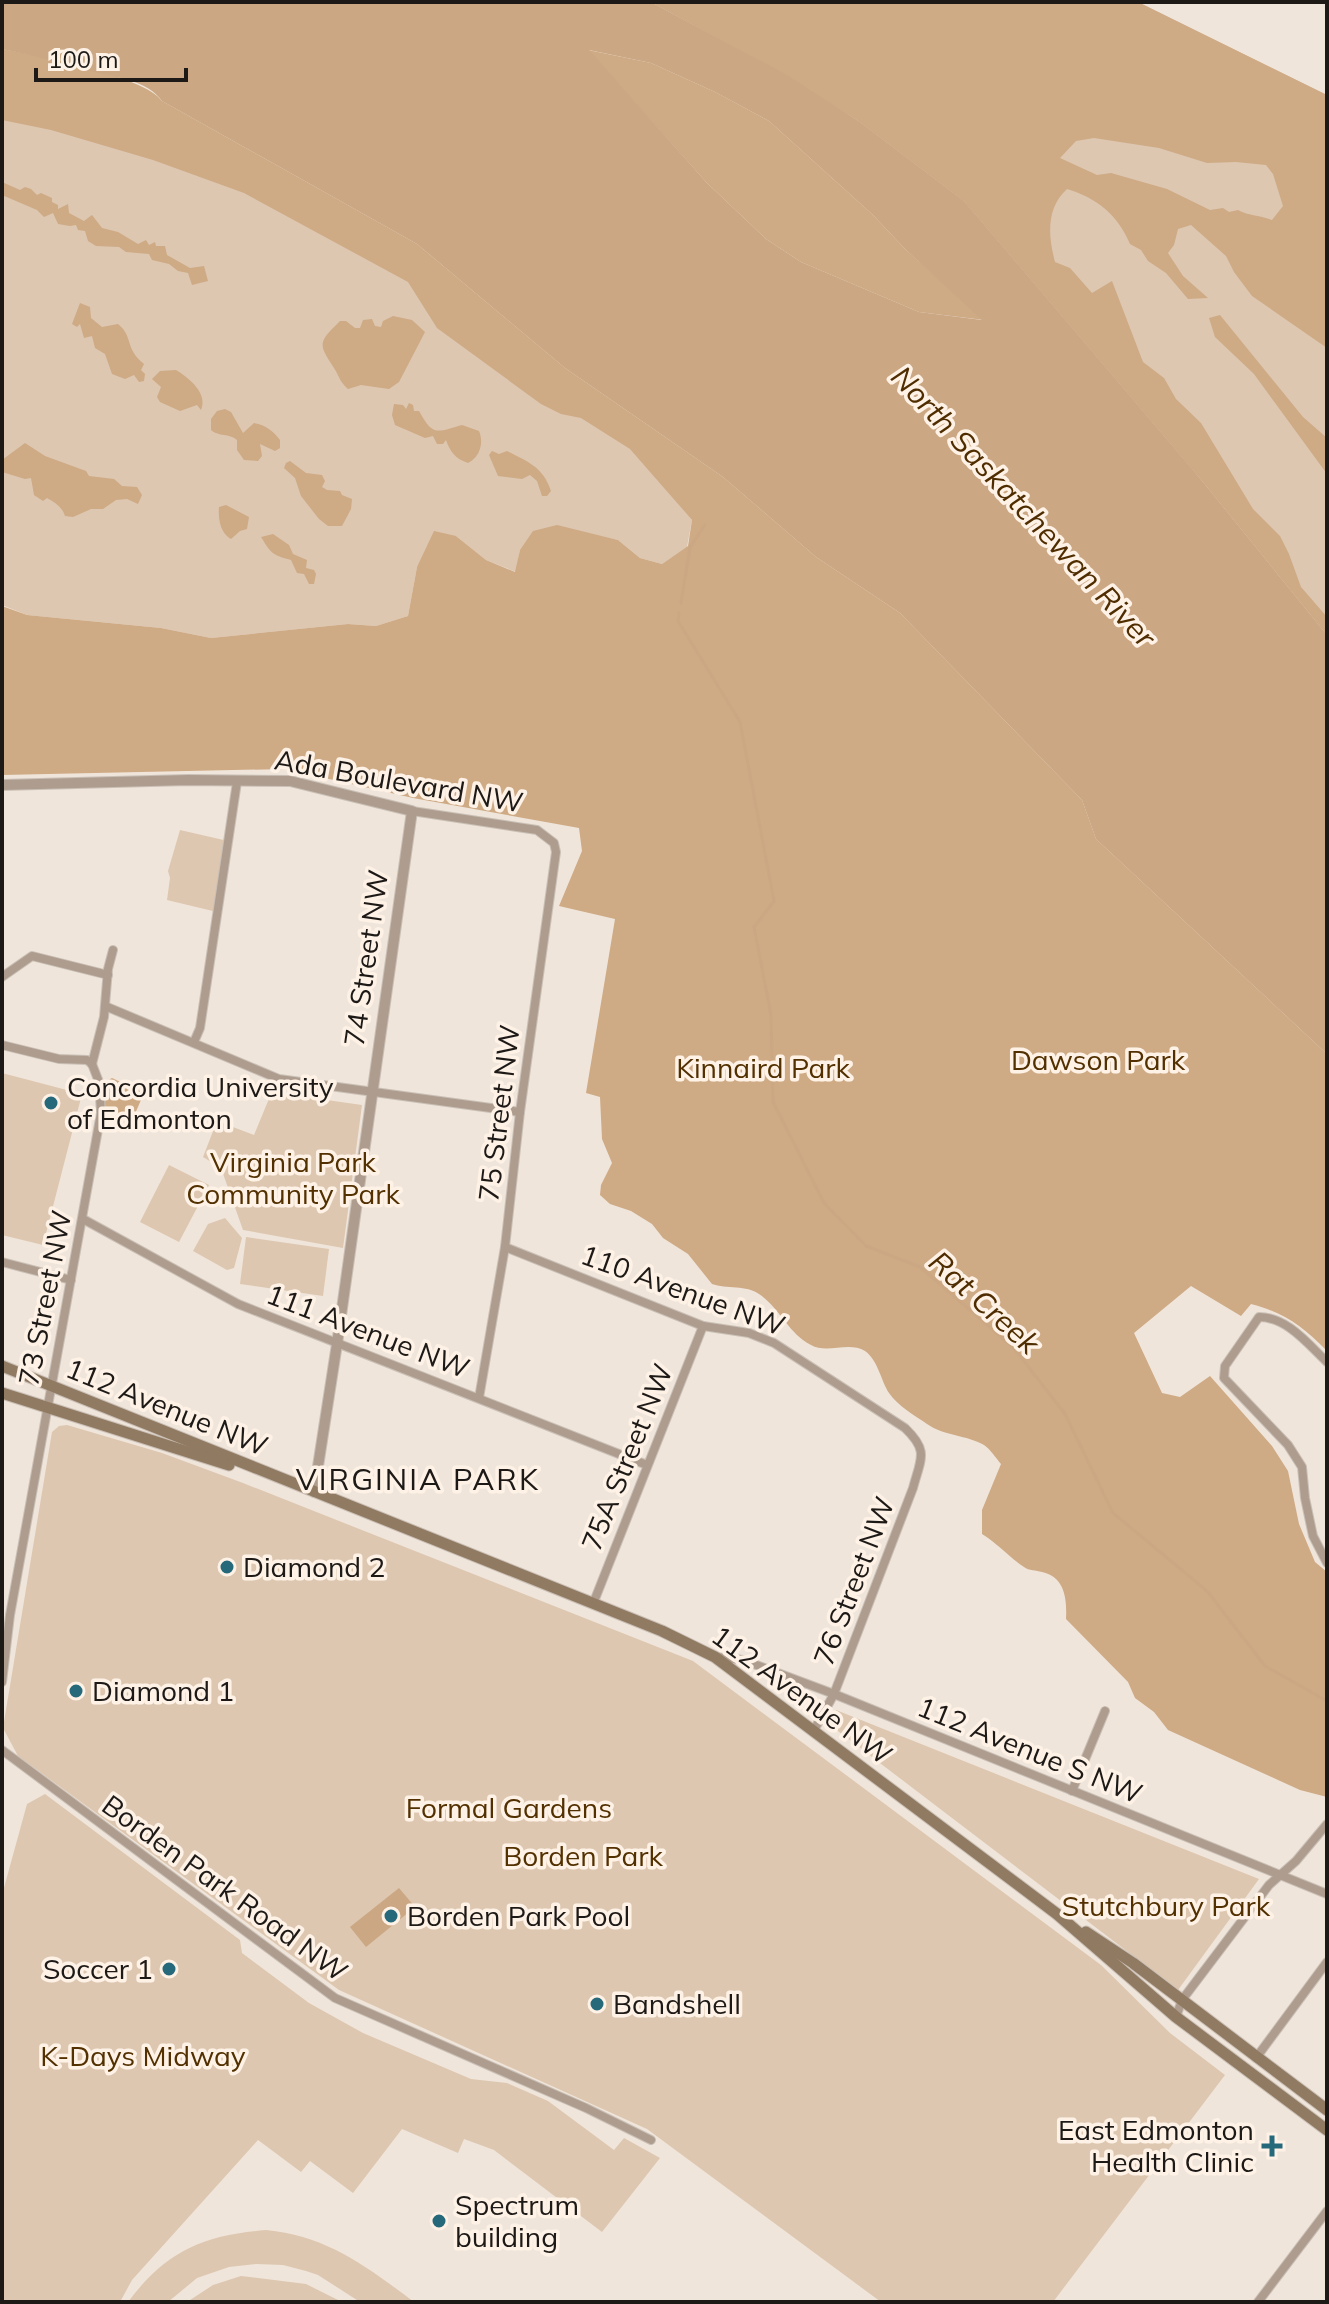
<svg xmlns="http://www.w3.org/2000/svg" width="1329" height="2304" viewBox="0 0 1329 2304" font-family="Mulish,sans-serif">
	<style>
		.green { fill: #ddc7b0 }
		.forest { fill: #ceaa85; fill-rule: evenodd }
		.water { fill: #cba783; fill-rule: evenodd }
		.lines { fill: none; stroke-linecap: round; stroke-linejoin: round }
		.stream { stroke: #cba783; stroke-width: 3 }
		.minor-casing { stroke: #cac0b7; stroke-width: 10 }
		.tertiary-casing { stroke: #cac0b7; stroke-width: 12 }
		.secondary-casing { stroke: #cac0b7; stroke-width: 13 }
		.minor { stroke: #ae9d8e; stroke-width: 8 }
		.tertiary { stroke: #ae9d8e; stroke-width: 10 }
		.secondary { stroke: #917a62; stroke-width: 11 }
		.poi-dot { fill: #25697a; stroke: #fef2e7; stroke-width: 3 }
		.labels { text-anchor: middle; stroke-width: 7; stroke-linejoin: round; paint-order: stroke }
		.street-label { font-size: 28px; fill: #1d1916; stroke: #fef2e7 }
		.park-label { font-size: 28px; fill: #533000; stroke: #fef2e7 }
		.poi-label { font-size: 28px; fill: #1d1916; stroke: #fef2e7; text-anchor: start }
		.water-label { font-size: 30px; font-style: italic; fill: #502d00; stroke: #fef2e7 }
		.neighbourhood-label { font-size: 30px; letter-spacing: 2px; fill: #1d1916; stroke: #fef2e7 }
	</style>
	<rect width="100%" height="100%" fill="#f0e5da"/>
	<!-- green -->
	<g class="green">
		<path d="M651 2H1138L1327 95V635L1199 477 857 120 732 44Z"/>
		<path d="M2 49C36 58 146 75 162 102L564 368 692 520 687 547 662 564 640 558 618 540 595 535 520 550 516 572 486 560 456 536 417 567 408 616 376 626 348 624 211 638 161 628 27 615 2 605Z"/>
		<path d="M180 830 228 841 217 912 167 900 170 878 168 871Z"/>
		<path d="M2 1073 82 1094 43 1245 2 1235Z"/>
		<path d="M273 1089 284 1094 362 1105 343 1248 243 1230 221 1168 203 1157 217 1121 254 1135Z"/>
		<path d="M169 1165 209 1185 179 1242 140 1222Z"/>
		<path d="M225 1218 242 1238 234 1268 227 1270 193 1251 208 1224Z"/>
		<path d="M246 1237 329 1249 323 1296 240 1284Z"/>
		<path d="M67 1425 162 1453 243 1483 693 1661 1101 1965 1170 2033 1225 2075 1053 2302H881L647 2129 339 1990 18 1756 3 1728 52 1432 59 1426Z"/>
		<path d="M836 1710 1259 1879 1178 1990 830 1725Z"/>
		<path d="M45 1794 240 1940 242 1953 309 2003 363 2033 471 2079 507 2083 548 2101 614 2150 624 2138 660 2158 602 2232 494 2150 464 2139 458 2153 402 2129 353 2193 310 2161 301 2172 258 2140 132 2280 120 2302H2V1895L27 1804Z"/>
		<path d="M266 2230C327 2236 366 2266 414 2302H360L318 2275 306 2271 283 2265 256 2264 229 2267 197 2278 168 2302H128C166 2251 203 2235 266 2230Z"/>
		<path d="M241 2276 306 2284 342 2302H187L213 2285Z"/>
	</g>
	<!-- forest -->
	<g class="forest">
		<path d="M651 2H1138L1327 95V348L1252 296 1234 272 1226 256 1191 225 1178 229 1174 245 1168 253 1183 276 1208 298 1188 299 1166 273 1148 261 1141 250 1130 244C1118 215 1097 198 1067 189 1046 208 1048 236 1055 262L1070 268 1092 293 1112 281 1143 362 1164 378 1176 399 1201 423 1253 509 1280 536 1289 554 1301 587 1327 617V635L1199 477 964 201 857 120 787 76ZM1094 138 1159 148 1207 163 1236 162 1266 165 1273 174 1283 206 1272 220C1260 215 1249 216 1238 210L1229 212 1223 208 1210 210 1167 189 1111 173 1097 175 1060 158 1076 141Z"/>
		<path d="M2 49C35 55 144 76 162 101L417 244 565 368 723 477 816 557 900 613 1082 800 1096 839 1327 1054V1351C1302 1326 1285 1313 1251 1304L1241 1316 1191 1286 1134 1333 1162 1393 1180 1397 1210 1376 1272 1446 1288 1471 1299 1524 1315 1562 1327 1572V1797L1300 1790 1168 1730 1154 1712 1135 1698 1128 1682 1066 1619C1067 1599 1065 1577 1042 1572 1036 1570 1029 1571 1024 1567 1009 1557 998 1544 982 1534V1510L1001 1464C996 1458 990 1449 984 1445 967 1435 944 1436 927 1424 914 1415 898 1406 889 1393 881 1381 878 1360 865 1351 849 1341 827 1354 811 1345 788 1333 780 1308 759 1294 747 1285 726 1289 712 1284L688 1254 663 1238 652 1224 631 1211 610 1204 600 1195 601 1185 612 1163 602 1139 600 1097 586 1093 615 919 559 906 582 851 579 828 413 798 285 769 2 775V606L27 615 161 628 211 638 348 624 376 626 408 616 417 567 434 531 456 536 486 560 515 572 520 550 533 531 557 525 618 540 640 558 662 564 688 546 692 520 630 449 581 418 561 414 541 404 437 328 408 282 244 193 153 160 51 130 2 120Z"/>
		<path d="M588 50 651 63 715 92 769 121 873 215 905 249 984 320 919 312 801 262 766 239 707 183Z"/>
		<path d="M2 182 20 190 25 187 31 189 37 195 41 193 52 198V202L58 205V209L68 204 69 213 84 221 92 215 102 228 118 232 138 244 146 240 149 245 155 242 156 246H165L167 255 190 268 204 266 208 281 192 285 188 273 178 271 169 264 152 260 149 254 126 252 119 247 96 246 88 241 85 231 78 230 76 225 70 226 58 224 53 213 44 217 37 210 2 195Z"/>
		<path d="M80 303 90 307 91 318 102 327 118 324C134 337 124 348 144 364L141 370 145 374 144 381 139 382 134 375 125 379 112 374 105 354 95 348 92 336 84 338 80 324 77 327 72 324Z"/>
		<path d="M1220 315 1303 417 1327 438V474L1254 374 1215 337 1209 318Z"/>
		<path d="M393 316 412 320 425 332 399 382 389 389 361 385 348 389C339 381 340 377 334 368 318 343 318 343 340 321H346L355 328H360L363 320 372 319 375 326 381 327 383 321Z"/>
		<path d="M176 370C189 378 208 393 201 410L197 405 180 411 160 402 157 397 161 387 152 379 160 371Z"/>
		<path d="M409 403 413 405 414 411H419C433 437 437 432 462 425L479 431C484 443 480 457 468 463 456 459 450 452 446 440L443 444H437L433 436 425 438 395 425 392 415 394 404 403 405 406 409Z"/>
		<path d="M225 409 231 412 243 433 254 423C266 425 273 431 280 440V448L275 451 260 444 262 456 258 461 244 460 237 450V440C229 433 219 437 211 430V419L217 411Z"/>
		<path d="M25 443 45 456 86 471 89 476 114 479 122 486 137 487 142 495 138 504 127 499 116 500 103 509H91L73 517 65 516C62 507 56 503 47 498L43 501 34 495 31 478 25 479 2 472V460Z"/>
		<path d="M492 451 499 454 507 451C526 461 543 466 551 491L547 496H542L537 481 530 475 522 479 498 476 489 455Z"/>
		<path d="M290 461 306 473 322 475 325 481 322 487 327 490 340 491 342 495 352 499 351 509 342 526H328L319 519 301 496 295 478 284 468 286 463Z"/>
		<path d="M226 505 249 517 247 529 240 531 231 539C220 533 218 518 219 507Z"/>
		<path d="M273 534 289 545 293 554 307 560 306 568 314 570 316 574 314 584H309L304 574 297 573 291 560C272 555 271 553 261 537Z"/>
		<path d="M112 1078 144 1093 134 1116 103 1123 107 1081Z"/>
	</g>
	<!-- water -->
	<g class="water">
		<path d="M2 2H651L787 75 857 120 964 201 1199 477 1327 635V1054L1096 839 1082 800 900 613 816 557 723 477 565 368 417 244 162 101C147 80 118 78 94 72 63 64 34 55 2 49ZM589 50 651 63 715 92 769 121 873 215 905 249 982 320 919 312 801 262 766 239 707 183Z"/>
		<path d="M399 1888 415 1907 366 1947 350 1927Z"/>
	</g>
	<g class="lines">
		<!-- stream -->
		<g class="stream">
			<path d="M681 603 690 547 705 525"/>
			<path d="M679 613 678 621 740 722 774 901 754 927 771 1015 773 1102 824 1203 866 1246 920 1267 1013 1347 1065 1414 1113 1513 1207 1591 1265 1666 1327 1701"/>
		</g>
		<!-- minor casing -->
		<g class="minor-casing">
			<g id="minor">
				<path d="M412 811 537 830 554 843 556 852 520 1112 505 1247 479 1398"/>
				<path d="M2 977 32 956 108 975"/>
				<path d="M105 1006 279 1079 520 1112"/>
				<path d="M194 1042 200 1028 237 782"/>
				<path d="M2 1045 59 1059 87 1060 92 1064"/>
				<path d="M92 1064 104 1017 108 969 113 950"/>
				<path d="M83 1219 238 1304 647 1465"/>
				<path d="M505 1247 703 1326 749 1333 774 1343 905 1428C929 1451 921 1458 913 1488L834 1694 813 1732"/>
				<path d="M2 1262 71 1280"/>
				<path d="M1327 1362C1308 1344 1287 1317 1259 1317L1225 1366 1224 1378 1288 1445 1302 1467 1305 1498 1313 1536 1327 1563"/>
				<path d="M593 1604 703 1326"/>
				<path d="M717 1657 743 1660 834 1694 1327 1894"/>
				<path d="M2 1682 10 1615 101 1113 99 1082 92 1064"/>
				<path d="M2 1750 335 1998 586 2108 651 2140"/>
				<path d="M1072 1791 1105 1711"/>
				<path d="M1176 2017 1182 2000 1269 1885 1296 1861 1327 1824"/>
				<path d="M1256 2058 1327 1962"/>
				<path d="M1258 2302 1327 2211"/>
			</g>
		</g>
		<!-- tertiary casing -->
		<g class="tertiary-casing">
			<path id="tertiary" d="M2 785 188 780 290 781 412 811 337 1344 314 1492"/>
		</g>
		<!-- secondary casing -->
		<g class="secondary-casing">
			<g id="secondary">
				<path d="M2 1366 662 1631 715 1657 1057 1914 1176 2017 1327 2130"/>
				<path d="M2 1393 229 1465"/>
				<path d="M1086 1932 1133 1963 1327 2110"/>
			</g>
		</g>
		<!-- minor -->
		<use href="#minor" class="minor"/>
		<!-- tertiary -->
		<use href="#tertiary" class="tertiary"/>
		<!-- secondary -->
		<use href="#secondary" class="secondary"/>
	</g>
	<!-- markers -->
	<g class="poi-dot">
		<circle cx="51" cy="1103" r="8"/>
		<circle cx="227" cy="1567" r="8"/>
		<circle cx="76" cy="1691" r="8"/>
		<circle cx="391" cy="1916" r="8"/>
		<circle cx="169" cy="1969" r="8"/>
		<circle cx="597" cy="2004" r="8"/>
		<path d="M1268 2134h8v8h8v8h-8v8h-8v-8h-8v-8h8z"/>
		<circle cx="439" cy="2221" r="8"/>
	</g>
	<g class="labels">
		<!-- street labels -->
		<g class="street-label">
			<text transform="translate(399 781) rotate(10)" y="10">Ada Boulevard NW</text>
			<text transform="translate(366 958) rotate(-82)" y="10">74 Street NW</text>
			<text transform="translate(499 1113) rotate(-83)" y="10">75 Street NW</text>
			<text transform="translate(683 1290) rotate(20)" y="10">110 Avenue NW</text>
			<text transform="translate(45 1298) rotate(-79)" y="10">73 Street NW</text>
			<text transform="translate(368 1331) rotate(21)" y="10">111 Avenue NW</text>
			<text transform="translate(167 1407) rotate(22)" y="10">112 Avenue NW</text>
			<text transform="translate(627 1457) rotate(-68)" y="10">75A Street NW</text>
			<text transform="translate(854 1581) rotate(-69)" y="10">76 Street NW</text>
			<text transform="translate(802 1695) rotate(36)" y="10">112 Avenue NW</text>
			<text transform="translate(1030 1750) rotate(22)" y="10">112 Avenue S NW</text>
			<text transform="translate(225 1888) rotate(36)" y="10">Borden Park Road NW</text>
		</g>
		<!-- park labels -->
		<g class="park-label">
			<text x="1098" y="1070">Dawson Park</text>
			<text x="763" y="1078">Kinnaird Park</text>
			<text x="293" y="1172">Virginia Park<tspan x="293" dy="32">Community Park</tspan></text>
			<text x="509" y="1818">Formal Gardens</text>
			<text x="583" y="1866">Borden Park</text>
			<text x="1166" y="1916">Stutchbury Park</text>
			<text x="143" y="2066">K-Days Midway</text>
		</g>
		<!-- poi labels -->
		<g class="poi-label">
			<text x="67" y="1097">Concordia University<tspan x="67" dy="32">of Edmonton</tspan></text>
			<text x="243" y="1577">Diamond 2</text>
			<text x="92" y="1701">Diamond 1</text>
			<text x="407" y="1926">Borden Park Pool</text>
			<text x="153" y="1979" text-anchor="end">Soccer 1</text>
			<text x="613" y="2014">Bandshell</text>
			<text x="1254" y="2140" text-anchor="end">East Edmonton<tspan x="1254" dy="32">Health Clinic</tspan></text>
			<text x="455" y="2215">Spectrum<tspan x="455" dy="32">building</tspan></text>
		</g>
		<!-- water labels -->
		<g class="water-label">
			<text transform="translate(1023 507) rotate(47)" y="10">North Saskatchewan River</text>
			<text transform="translate(984 1303) rotate(42)" y="10">Rat Creek</text>
		</g>
		<!-- neighbourhood labels -->
		<g class="neighbourhood-label">
			<text x="418" y="1490">VIRGINIA PARK</text>
		</g>
	</g>
	<!-- border -->
	<rect width="1329" height="2304" fill="none" stroke="#1d1916" stroke-width="8"/>
	<!-- scale -->
	<path d="M36 68v12h150v-12" fill="none" stroke="#1d1916" stroke-width="4"/>
	<text x="48" y="68" font-size="24" fill="#1d1916" stroke="#fef2e7" stroke-width="6" paint-order="stroke">100 m</text>
</svg>
